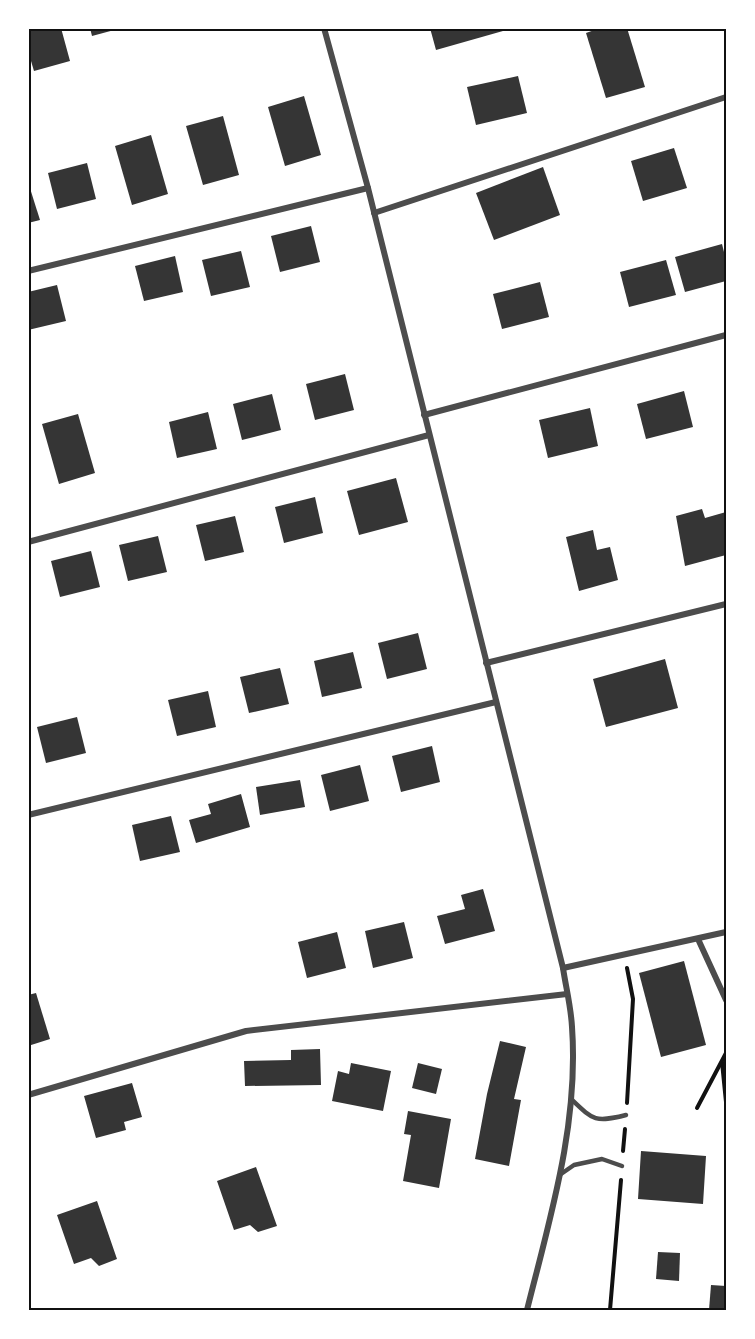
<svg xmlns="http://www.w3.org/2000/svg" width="755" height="1339" viewBox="0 0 755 1339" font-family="Raleway,sans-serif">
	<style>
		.building { fill: #353535 }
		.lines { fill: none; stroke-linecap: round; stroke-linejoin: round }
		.path { stroke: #111; stroke-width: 4 }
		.service { stroke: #4c4c4c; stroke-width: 4.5 }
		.minor { stroke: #4c4c4c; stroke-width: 6 }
		.neatline { fill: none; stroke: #111; stroke-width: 2 }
	</style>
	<rect width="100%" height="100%" fill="#fff"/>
	<!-- building -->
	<g class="building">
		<path d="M28 28H61L70 61 34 71 28 51Z"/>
		<path d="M90 28H118V29L92 36Z"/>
		<path d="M430 28H510V29L436 50Z"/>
		<path d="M600 28H627L645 87 606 98 586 33Z"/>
		<path d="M518 76 527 113 476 125 467 87Z"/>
		<path d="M304 96 321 155 285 166 268 107Z"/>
		<path d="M223 116 239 175 203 185 186 126Z"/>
		<path d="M151 135 168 194 132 205 115 146Z"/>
		<path d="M674 148 687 188 643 201 631 161Z"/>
		<path d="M87 163 96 199 57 209 48 173Z"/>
		<path d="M543 167 560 215 494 240 476 193Z"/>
		<path d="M28 182 40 220 28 223Z"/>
		<path d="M311 226 320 262 280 272 271 236Z"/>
		<path d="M722 244 726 260V281L685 292 675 257Z"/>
		<path d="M241 251 250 287 211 296 202 260Z"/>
		<path d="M175 256 183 292 144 301 135 266Z"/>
		<path d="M666 260 676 295 629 307 620 272Z"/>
		<path d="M540 282 549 317 502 329 493 294Z"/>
		<path d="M57 285 66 321 28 330V292Z"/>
		<path d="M345 374 354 410 315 420 306 384Z"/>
		<path d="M684 391 693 427 646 439 637 404Z"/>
		<path d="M272 394 281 430 242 440 233 404Z"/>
		<path d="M590 408 598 446 548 458 539 420Z"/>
		<path d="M208 412 217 449 177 458 169 422Z"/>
		<path d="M78 414 95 473 59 484 42 424Z"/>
		<path d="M396 478 408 522 359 535 347 491Z"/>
		<path d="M315 497 323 533 284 543 275 507Z"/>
		<path d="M702 509 705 518 726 512V555L685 566 676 516Z"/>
		<path d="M235 516 244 552 205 561 196 525Z"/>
		<path d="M593 530 597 550 610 547 618 580 579 591 566 537Z"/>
		<path d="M158 536 167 572 128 581 119 545Z"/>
		<path d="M91 551 100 587 60 597 51 561Z"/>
		<path d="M418 633 427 669 387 679 378 643Z"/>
		<path d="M353 652 362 688 322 697 314 661Z"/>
		<path d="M665 659 678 708 606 727 593 679Z"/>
		<path d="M280 668 289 704 249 713 240 677Z"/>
		<path d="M208 691 216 727 177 736 168 700Z"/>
		<path d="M77 717 86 753 46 763 37 727Z"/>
		<path d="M432 746 440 782 401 792 392 756Z"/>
		<path d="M360 765 369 801 330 811 321 775Z"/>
		<path d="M300 780 305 807 260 815 256 787Z"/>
		<path d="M241 794 250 827 196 843 189 820 211 814 208 804Z"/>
		<path d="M171 816 180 852 140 861 132 825Z"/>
		<path d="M483 889 495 931 445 944 437 916 465 909 461 895Z"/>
		<path d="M404 922 413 958 373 968 365 931Z"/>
		<path d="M337 932 346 968 307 978 298 942Z"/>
		<path d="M684 961 706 1045 661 1057 639 973Z"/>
		<path d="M36 993 50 1039 28 1046V995Z"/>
		<path d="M500 1041 526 1047 514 1099 521 1100 509 1166 475 1159 487 1094Z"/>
		<path d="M320 1049 321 1085 245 1086 244 1061 291 1060V1050Z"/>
		<path d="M351 1063 391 1071 383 1111 332 1101 338 1071 349 1074Z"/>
		<path d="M418 1063 442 1069 436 1094 412 1088Z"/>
		<path d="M132 1083 142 1117 124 1122 126 1130 96 1138 84 1096Z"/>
		<path d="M408 1111 451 1119 439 1188 403 1181 411 1135 404 1134Z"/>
		<path d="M641 1151 706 1156 703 1204 638 1199Z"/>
		<path d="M256 1167 277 1226 258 1232 250 1225 234 1230 217 1181Z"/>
		<path d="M97 1201 117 1259 99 1266 91 1258 74 1264 57 1215Z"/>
		<path d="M658 1252 680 1253 679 1281 656 1279Z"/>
		<path d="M711 1285 726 1286V1310H709Z"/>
	</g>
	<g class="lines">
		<!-- path -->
		<g class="path">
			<path d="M627 968 633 999 627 1103"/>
			<path d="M722 1062 726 1102"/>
			<path d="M697 1108 726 1053"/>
			<path d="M623 1151 625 1129"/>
			<path d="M610 1310 621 1180"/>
		</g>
		<!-- service -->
		<g class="service">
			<path d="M571 1099C593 1120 595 1123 626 1115"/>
			<path d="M561 1174 574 1165 602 1159 622 1166"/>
		</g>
		<!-- minor -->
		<g class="minor">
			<path d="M324 28 368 188 563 968C566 988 571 1007 572 1027 579 1124 550 1218 527 1310"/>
			<path d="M374 213 726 97"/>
			<path d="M28 271 368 188"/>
			<path d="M424 415 726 335"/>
			<path d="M28 542 429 435"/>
			<path d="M486 663 726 604"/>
			<path d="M28 815 496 702"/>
			<path d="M698 939 726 1000"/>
			<path d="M563 968 726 932"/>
			<path d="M28 1095 246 1031 567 994"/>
		</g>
	</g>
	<!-- border -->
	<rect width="755" height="1339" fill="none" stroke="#ffffff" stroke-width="60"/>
	<rect x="30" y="30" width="695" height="1279" class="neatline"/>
</svg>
